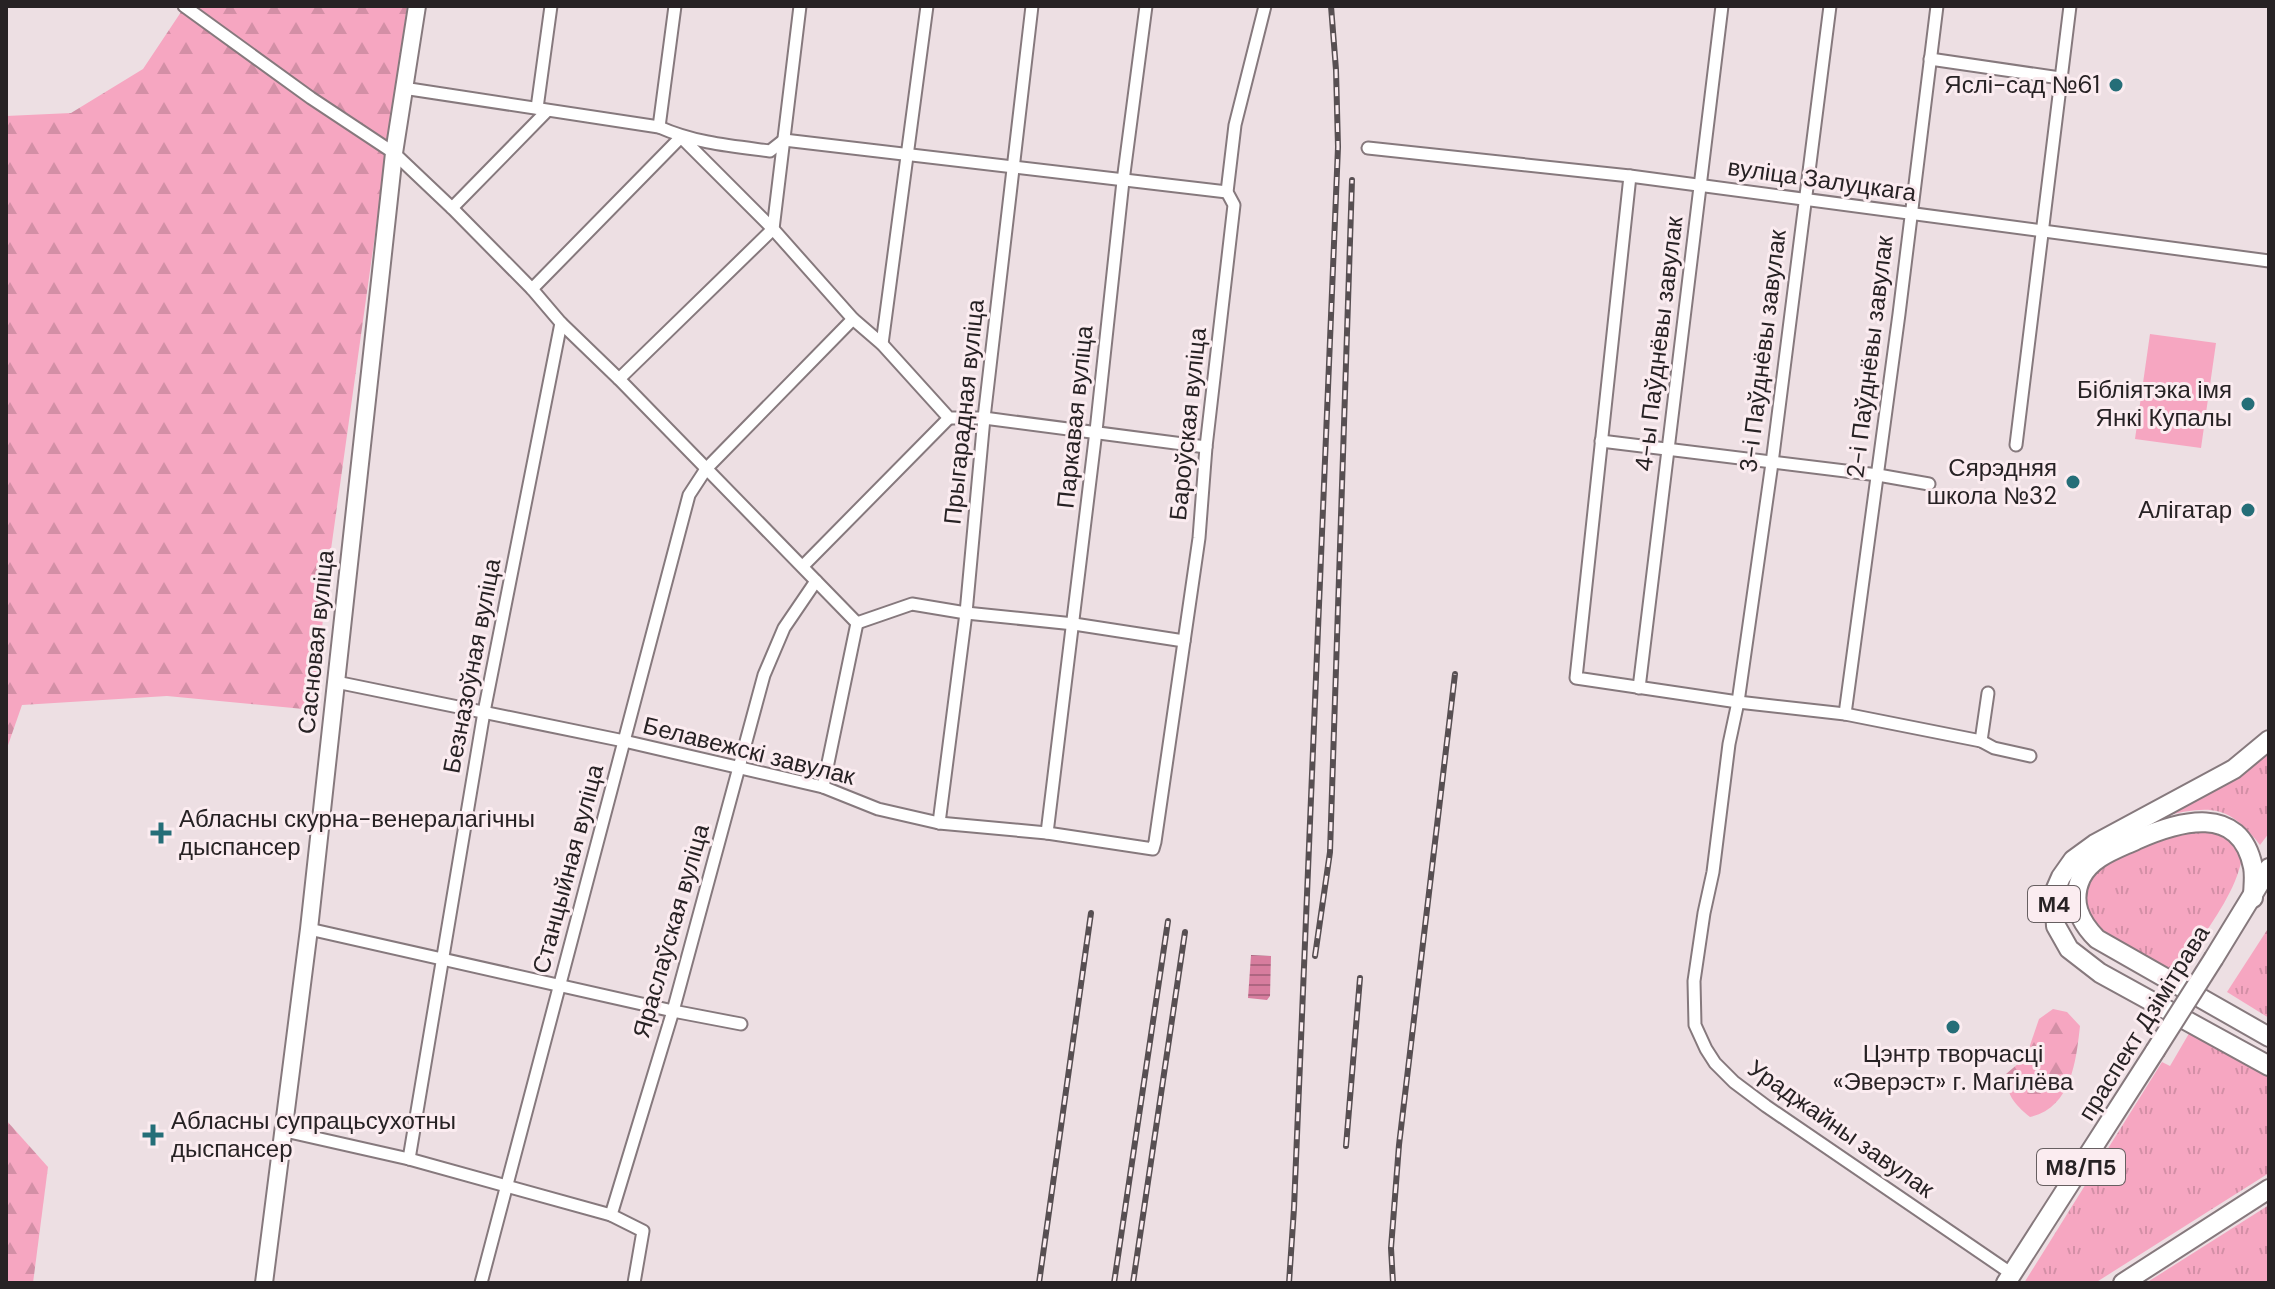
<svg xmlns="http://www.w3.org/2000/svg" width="2275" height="1289" viewBox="0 0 2275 1289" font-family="'DM Sans',sans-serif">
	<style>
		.grass { fill: url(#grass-tufts) }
		.forest { fill: url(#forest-firs) }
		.pitch { fill: #f6a6c1 }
		.water { fill: url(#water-rules) }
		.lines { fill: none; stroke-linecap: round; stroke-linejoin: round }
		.minor-casing { stroke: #86797d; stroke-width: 15 }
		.secondary-casing { stroke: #86797d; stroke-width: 20 }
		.primary-casing { stroke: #86797d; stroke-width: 22 }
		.minor { stroke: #fff; stroke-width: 11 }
		.secondary { stroke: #fff; stroke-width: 16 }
		.primary { stroke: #fff; stroke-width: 18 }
		.rail-casing { stroke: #574f52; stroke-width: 6 }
		.rail { stroke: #fbecf0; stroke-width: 3; stroke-dasharray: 9; stroke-linecap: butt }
		.primary-bridge-casing { stroke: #86797d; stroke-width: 22; stroke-linecap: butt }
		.primary-bridge { stroke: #fff; stroke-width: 18 }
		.poi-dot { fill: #256e78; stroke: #fbecf0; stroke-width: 3 }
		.labels { text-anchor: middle; stroke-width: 6; stroke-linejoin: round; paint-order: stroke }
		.shield { fill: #fbecf0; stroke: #675f61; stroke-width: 2 }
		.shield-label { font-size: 22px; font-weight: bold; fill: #272224 }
		.poi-label { font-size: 24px; fill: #272224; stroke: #fbecf0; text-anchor: end }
		.street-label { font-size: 24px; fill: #272224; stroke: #fbecf0 }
	</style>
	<defs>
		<pattern id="grass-tufts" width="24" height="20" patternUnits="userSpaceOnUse" patternTransform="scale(2)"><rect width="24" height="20" fill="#f6a6c1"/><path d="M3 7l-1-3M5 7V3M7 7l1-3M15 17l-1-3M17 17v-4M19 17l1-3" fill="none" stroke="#d38fa6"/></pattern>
		<pattern id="forest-firs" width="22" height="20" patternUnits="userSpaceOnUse" patternTransform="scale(2)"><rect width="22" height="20" fill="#f6a6c1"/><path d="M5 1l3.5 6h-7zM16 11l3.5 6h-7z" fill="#d38fa6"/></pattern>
		<pattern id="water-rules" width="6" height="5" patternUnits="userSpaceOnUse" patternTransform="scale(2)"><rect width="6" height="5" fill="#d77d9e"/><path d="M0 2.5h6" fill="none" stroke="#ae6681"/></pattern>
	</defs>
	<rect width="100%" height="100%" fill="#eddfe3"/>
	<!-- grass -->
	<g class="grass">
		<path d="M2269 752V833L2260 845C2226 801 2208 807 2158 817L2237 776Z"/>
		<path d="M2186 826 2229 836 2242 858C2236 890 2214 919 2197 946L2193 943 2174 976C2150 961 2121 948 2099 930 2090 924 2084 908 2085 897 2088 852 2150 840 2186 826Z"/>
		<path d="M2269 927V1018L2227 992Z"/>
		<path d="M2191 1030 2269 1073V1173L2095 1283H2024L2162 1062 2170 1066Z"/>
		<path d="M2269 1205V1283H2146Z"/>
	</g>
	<!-- forest -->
	<g class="forest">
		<path d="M185 6H407L327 578 314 710 167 696 22 705 6 751V116L71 113 143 69Z"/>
		<path d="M2053 1009 2067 1012 2080 1026C2076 1062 2071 1108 2030 1117 2013 1103 2007 1095 2006 1074L2026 1057 2039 1019Z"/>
		<path d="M6 1120 48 1167 33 1283H6Z"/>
	</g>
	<!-- pitch -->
	<path class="pitch" d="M2150 334 2216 343 2201 448 2135 439Z"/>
	<!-- water -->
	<path class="water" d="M1251 955 1271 956 1270 996 1267 1000 1248 998Z"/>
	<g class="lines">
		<!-- minor casing -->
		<g class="minor-casing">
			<g id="minor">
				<path d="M184 6 311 98 394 153 452 208 532 289 561 323 619 379 857 623"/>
				<path d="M1830 6 1772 463 1738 702 1729 744 1713 872 1704 913 1694 981 1695 1025 1706 1049 1715 1063 1734 1082 1766 1106 2012 1274"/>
				<path d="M1930 59 2060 78"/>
				<path d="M403 88 659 127C695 143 731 146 770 151L784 140 1227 192"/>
				<path d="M537 108 551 6"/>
				<path d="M659 127 675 6"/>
				<path d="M1368 148 1630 176 2269 261"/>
				<path d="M1630 176 1576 678 1738 702 1845 714 1981 741 1994 748 2030 756"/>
				<path d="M452 208 547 111"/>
				<path d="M532 289 681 137 773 229 853 319 882 344 949 418H984L1206 447"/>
				<path d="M882 344 927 6"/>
				<path d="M619 379 773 229 800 6"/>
				<path d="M1601 441 1878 475 1929 484"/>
				<path d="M2016 445 2070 6"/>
				<path d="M803 566 949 418"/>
				<path d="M857 623 912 604 966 613 1074 624 1184 641"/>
				<path d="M336 682 624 741 823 787 878 809 939 823 1047 833 1153 849 1155 842 1199 538 1206 447 1234 205 1227 192 1235 125 1265 6"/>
				<path d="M1639 688 1722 6"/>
				<path d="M1845 714 1899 314 1937 6"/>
				<path d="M1981 741 1988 693"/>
				<path d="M823 787 857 623"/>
				<path d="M939 823 966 613 984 418 1032 6"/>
				<path d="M1047 833 1096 431 1123 181 1146 6"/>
				<path d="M309 929 673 1011 741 1024"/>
				<path d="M285 1131 409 1159 611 1215"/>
				<path d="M409 1159 484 712 561 323"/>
				<path d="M481 1283 689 495 706 469 853 319"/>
				<path d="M634 1283 643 1231 611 1215 673 1011 764 675 784 628 816 581"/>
			</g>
		</g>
		<!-- secondary casing -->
		<g class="secondary-casing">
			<path id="secondary" d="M264 1283 309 929 394 153 417 6"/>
		</g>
		<!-- primary casing -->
		<g class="primary-casing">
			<g id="primary">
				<path d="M2269 740 2234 769 2095 844 2073 860 2061 877 2054 893 2056 926 2069 949 2100 973 2269 1066"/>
				<path d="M2253 898C2253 887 2255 877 2253 867 2240 803 2179 821 2136 840 2117 849 2091 857 2081 878 2070 902 2080 922 2097 939L2269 1037"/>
				<path d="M2214 958 2269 868"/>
				<path d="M2006 1283 2155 1051"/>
				<path d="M2123 1283 2269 1189"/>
			</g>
		</g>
		<!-- minor -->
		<use href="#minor" class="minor"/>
		<!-- secondary -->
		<use href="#secondary" class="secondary"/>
		<!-- primary -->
		<use href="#primary" class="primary"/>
		<!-- rail casing -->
		<g class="rail-casing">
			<g id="rail">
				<path d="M1315 956 1330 852 1352 180"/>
				<path d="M1346 1146 1360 978"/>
				<path d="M1039 1283 1091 913"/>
				<path d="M1114 1283 1168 921"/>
				<path d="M1133 1283 1185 932"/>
				<path d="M1289 1283 1294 1208 1338 147 1336 70 1331 6"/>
				<path d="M1393 1283 1391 1248 1399 1145 1455 674"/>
			</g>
		</g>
		<!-- rail -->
		<use href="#rail" class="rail"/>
		<!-- primary-bridge casing -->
		<g class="primary-bridge-casing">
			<path id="primary-bridge" d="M2155 1051 2214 958"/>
		</g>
		<!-- primary-bridge -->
		<use href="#primary-bridge" class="primary-bridge"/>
	</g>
	<!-- markers -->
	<g class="poi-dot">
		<circle cx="2116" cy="85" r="8"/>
		<circle cx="2248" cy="404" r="8"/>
		<circle cx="2073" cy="482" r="8"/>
		<circle cx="2248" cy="510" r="8"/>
		<path d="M157 821h8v8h8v8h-8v8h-8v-8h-8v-8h8z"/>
		<circle cx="1953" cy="1027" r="8"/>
		<path d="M149 1123h8v8h8v8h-8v8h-8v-8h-8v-8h8z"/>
	</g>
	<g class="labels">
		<!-- shield labels -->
		<g class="shield">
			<rect x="2028" y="886" width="52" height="36" rx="6"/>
			<rect x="2037" y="1149" width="88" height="36" rx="6"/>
		</g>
		<g class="shield-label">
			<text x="2054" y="912">М4</text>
			<text x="2081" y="1175">М8/П5</text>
		</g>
		<!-- poi labels -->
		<g class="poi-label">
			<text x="2100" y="93">Яслі-сад №61</text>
			<text x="2232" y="398">Бібліятэка імя<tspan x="2232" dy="28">Янкі Купалы</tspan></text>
			<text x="2057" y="476">Сярэдняя<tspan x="2057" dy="28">школа №32</tspan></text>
			<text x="2232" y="518">Алігатар</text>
			<text x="179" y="827" text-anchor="start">Абласны скурна-венералагічны<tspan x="179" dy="28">дыспансер</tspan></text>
			<text x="1953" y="1062" text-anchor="middle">Цэнтр творчасці<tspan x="1953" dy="28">«Эверэст» г. Магілёва</tspan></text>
			<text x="171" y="1129" text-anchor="start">Абласны супрацьсухотны<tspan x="171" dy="28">дыспансер</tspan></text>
		</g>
		<!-- street labels -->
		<g class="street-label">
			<text transform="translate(1822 180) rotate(8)" y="8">вуліца Залуцкага</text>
			<text transform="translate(1659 344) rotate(-83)" y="8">4-ы Паўднёвы завулак</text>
			<text transform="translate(1763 351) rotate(-83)" y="8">3-і Паўднёвы завулак</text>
			<text transform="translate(1870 357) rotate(-83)" y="8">2-і Паўднёвы завулак</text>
			<text transform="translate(964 412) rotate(-84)" y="8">Прыгарадная вуліца</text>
			<text transform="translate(1075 417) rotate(-84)" y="8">Паркавая вуліца</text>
			<text transform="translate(1188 424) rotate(-84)" y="8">Бароўская вуліца</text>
			<text transform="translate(316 642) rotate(-84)" y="8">Сасновая вуліца</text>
			<text transform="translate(472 666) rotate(-79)" y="8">Безназоўная вуліца</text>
			<text transform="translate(749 751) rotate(14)" y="8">Белавежскі завулак</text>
			<text transform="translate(568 869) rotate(-75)" y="8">Станцыйная вуліца</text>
			<text transform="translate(671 931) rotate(-74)" y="8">Яраслаўская вуліца</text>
			<text transform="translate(2144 1023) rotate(-58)" y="8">праспект Дзімітрава</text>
			<text transform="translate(1841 1129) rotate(35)" y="8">Ураджайны завулак</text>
		</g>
	</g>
	<!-- border -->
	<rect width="2275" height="1289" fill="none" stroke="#272224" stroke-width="16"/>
</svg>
